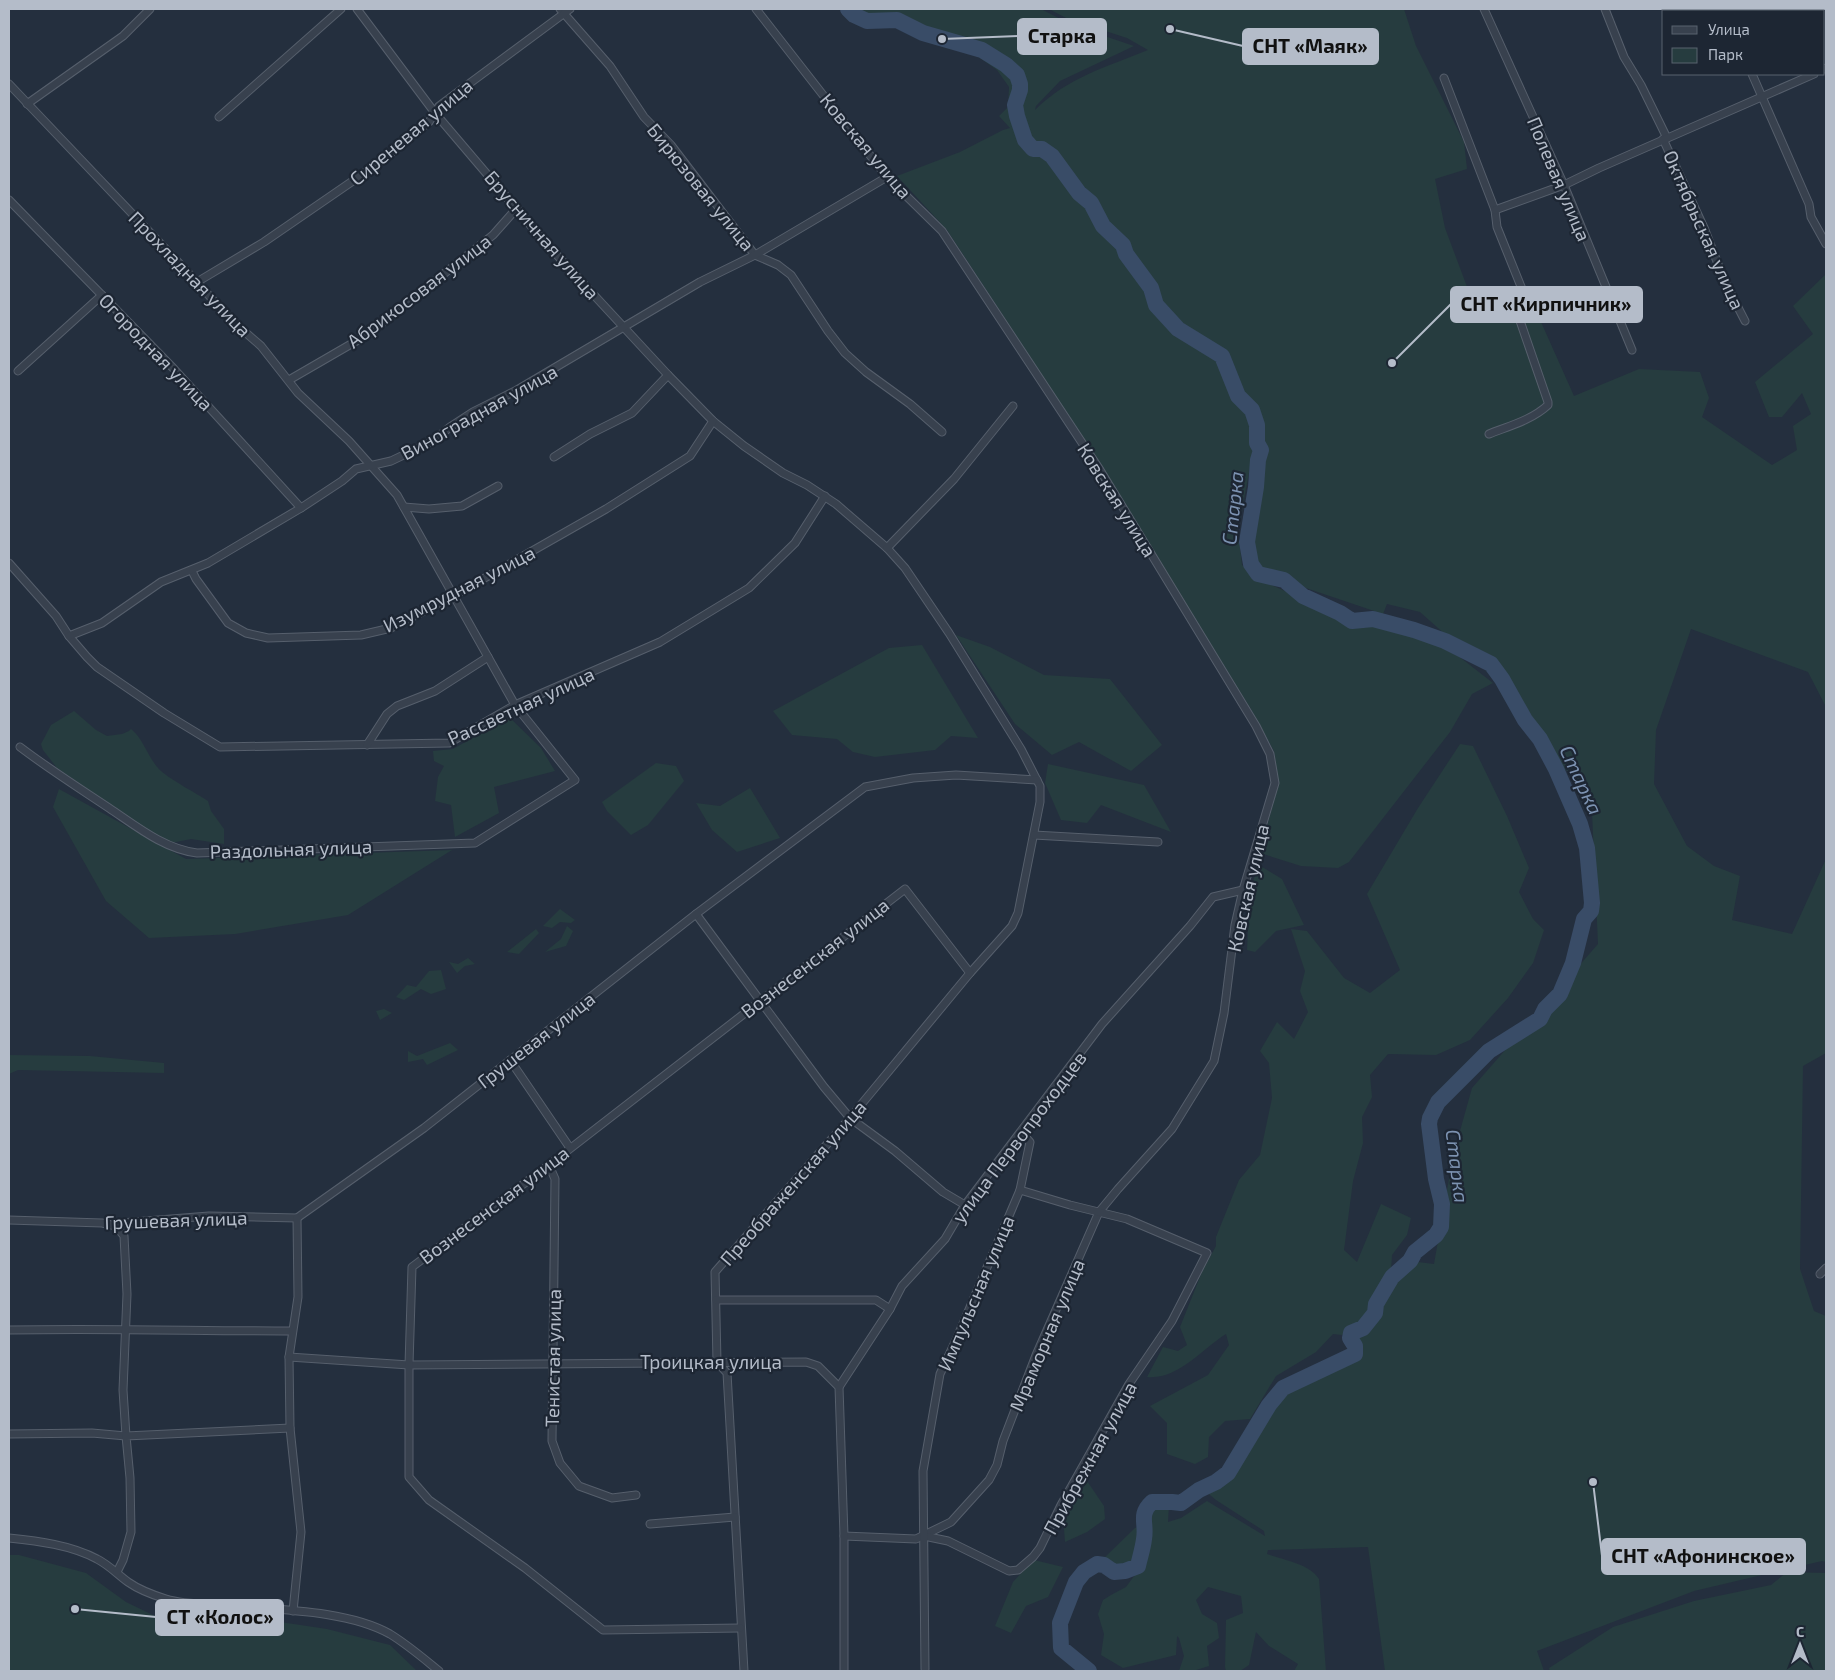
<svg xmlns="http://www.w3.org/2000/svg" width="1835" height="1680" viewBox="0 0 1835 1680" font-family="'Exo 2',sans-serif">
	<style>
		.green { fill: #263c3f }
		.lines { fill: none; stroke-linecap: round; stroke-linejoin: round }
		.river { stroke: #394c67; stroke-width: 16 }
		.minor-casing { stroke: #565f6c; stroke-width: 9 }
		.minor { stroke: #38414e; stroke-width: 7 }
		.labels { text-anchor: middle; stroke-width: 4.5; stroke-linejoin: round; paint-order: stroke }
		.street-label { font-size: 19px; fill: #b4bcc9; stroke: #1d2633 }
		.water-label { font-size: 20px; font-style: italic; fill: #7c92b1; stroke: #1d2633 }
		.leader { fill: none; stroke: #b4bcc9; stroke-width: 2 }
		.callout-dot { fill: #b4bcc9; stroke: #1d2633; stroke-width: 2 }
		.callout { fill: #b4bcc9; stroke: #b4bcc9; stroke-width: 2 }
		.callout-label { font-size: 20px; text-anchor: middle; font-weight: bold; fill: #111 }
	</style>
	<rect width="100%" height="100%" fill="#242f3e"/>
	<!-- green -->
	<g class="green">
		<path d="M852 9H1041L1072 25 1134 46 1060 81 1036 106 1035 110C1068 77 1107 67 1148 50L1127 38 1068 19 1049 9H1404L1416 46 1464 142 1467 169 1435 179 1445 228 1478 316 1529 295 1574 396 1639 369 1700 372 1709 398 1702 417 1772 465 1797 450 1793 426 1811 414 1802 393 1782 417H1769L1755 382 1813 334 1793 306 1826 274V707L1808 672 1691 629 1656 730 1654 784 1687 846 1714 866 1740 876 1732 920 1792 934 1826 859V1053L1803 1066 1800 1269 1814 1311 1826 1316V1562L1822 1561 1694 1591 1537 1651 1544 1671H1385L1368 1547 1268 1550 1267 1554C1283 1560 1310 1564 1319 1579L1326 1671H1294L1298 1664 1269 1646 1256 1632 1249 1665 1240 1671H1226L1225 1667 1226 1620 1243 1613 1241 1596 1208 1587 1196 1600 1202 1614 1217 1623 1219 1638 1207 1646 1209 1666 1193 1671H1179L1184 1656 1179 1638 1177 1636 1176 1655 1123 1668 1101 1655 1104 1634 1098 1614 1103 1600 1111 1595 1126 1587 1140 1568 1149 1533 1145 1518 1147 1510 1152 1505 1169 1504 1168 1522 1181 1518 1207 1501 1265 1536 1264 1531 1216 1500 1204 1490 1229 1476 1246 1450 1245 1445 1269 1405 1283 1388 1355 1354V1346L1350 1338 1351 1333 1363 1328 1375 1313 1376 1304 1392 1277 1410 1261 1434 1264 1453 1156 1472 1088 1598 944 1591 790 1547 755 1502 685 1420 612 1387 604 1383 614 1303 587V596L1284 580 1258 574 1251 564 1247 542 1256 487 1258 460 1261 450 1257 443V425L1252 410 1238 396 1222 356 1178 329 1156 305 1151 288 1126 254 1123 245 1103 226 1091 203 1079 193 1059 165V167L1078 195 1090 205 1102 226 1121 245 1125 255 1149 289 1154 306 1177 330 1221 358 1236 396 1250 411 1255 425V442L1238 530 1242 565 1263 581 1322 608 1351 625 1373 623 1448 648 1493 683 1472 694 1450 732 1349 862 1338 868 1301 866 1260 853 1278 785 1274 751 1252 711 1093 453 947 230 897 176 960 152 1003 130 1010 128 999 116 1008 107 1009 87 997 70 970 51 918 36 916 27C910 24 904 20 898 18 880 14 867 26 852 9Z"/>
		<path d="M956 635 990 647 1044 675 1110 679 1162 745 1131 771 1079 742 1052 755 1015 724Z"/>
		<path d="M922 645 978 738 951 736 935 750 875 757 853 752 837 739 792 735 773 711 889 648Z"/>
		<path d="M74 711 96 730 107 736 122 734 129 731 131 729C144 739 148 759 161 771 171 780 196 793 208 801L211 811 224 829V844L191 839 171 843 153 834 57 768 43 750 41 744 51 725Z"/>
		<path d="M509 717 541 748 555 771 494 787 499 813 455 837 451 805 435 801 438 777 444 766 434 761 433 751 453 749Z"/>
		<path d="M1460 744 1473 746 1507 816 1529 868 1519 892 1533 919 1544 930 1533 963 1508 998 1470 1040 1436 1055 1388 1054 1370 1075 1372 1097 1362 1117 1363 1143 1353 1181 1344 1250 1357 1262 1381 1204 1411 1218 1407 1235 1392 1255 1391 1271 1371 1303 1372 1310 1360 1323 1342 1335 1333 1334 1316 1352 1276 1376 1250 1419 1225 1421 1209 1437 1208 1457 1195 1464 1167 1454V1423L1150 1406 1208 1375 1229 1345 1226 1334C1202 1349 1178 1380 1147 1377L1163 1347 1178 1351 1187 1345 1180 1327 1202 1272 1216 1246V1237L1239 1180 1260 1155 1272 1098 1269 1063 1260 1051 1277 1022 1294 1039 1308 1012 1300 991 1305 971 1291 929 1307 931 1344 978 1370 993 1400 970 1367 894 1418 808Z"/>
		<path d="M656 763 676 766 684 781 648 825 631 835 607 811 602 802Z"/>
		<path d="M1048 764 1144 785 1171 832 1101 805 1087 823 1061 820 1045 783Z"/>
		<path d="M750 788 780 838 737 852 712 830 696 803 720 806Z"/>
		<path d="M59 789 186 859 452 850 348 915 235 934 149 938 106 901 53 807Z"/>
		<path d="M1259 865 1282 879 1304 925 1276 931 1255 952 1247 950 1250 889Z"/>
		<path d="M560 909 575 920 571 923 560 922 552 928 543 926Z"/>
		<path d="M567 926 573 931 566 946 545 952 561 939Z"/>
		<path d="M536 929 539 933 519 954 507 952Z"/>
		<path d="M468 958 475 964 465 966 457 973 449 962 458 964Z"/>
		<path d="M441 970 446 989 431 994 421 989 404 1000 396 997 407 985 416 987 429 971Z"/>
		<path d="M384 1009 392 1013 380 1020 376 1011Z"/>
		<path d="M450 1043 458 1050 427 1065 423 1059 408 1062V1051L417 1056Z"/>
		<path d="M9 1055 90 1056 164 1063V1073L18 1070 9 1074Z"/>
		<path d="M1087 1481 1104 1506 1105 1519 1087 1532 1065 1542 1063 1515 1075 1502Z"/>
		<path d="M1141 1526 1144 1537 1137 1565 1114 1571 1102 1560 1135 1528Z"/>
		<path d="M9 1555H19L86 1573 126 1602 157 1617 173 1619H260L327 1629 390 1645 417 1671H9Z"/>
		<path d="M1034 1560 1063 1567 1048 1597 1026 1606 1011 1633 995 1626 1013 1582Z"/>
		<path d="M1787 1572 1826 1573V1671H1550L1549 1668 1613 1627 1694 1601 1771 1585Z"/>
	</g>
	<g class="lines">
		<!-- river -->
		<path class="river" d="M848 9 854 15 867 21 897 20 923 33 982 50 1006 65 1017 75 1020 84V90L1015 105 1017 116 1025 140 1033 149H1042L1052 156 1079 193 1091 203 1103 226 1123 245 1126 254 1151 288 1156 305 1178 329 1222 356 1238 396 1252 410 1257 425V443L1261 450 1258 460 1256 487 1247 542 1251 564 1258 574 1284 580 1303 596 1340 613 1352 621 1373 619 1414 630 1445 641 1491 664 1502 679 1525 720 1540 739 1556 769 1580 824 1587 848 1592 903 1591 911 1584 919 1573 963 1560 994 1545 1009 1540 1019 1489 1051 1438 1102 1430 1118 1429 1124 1436 1179 1442 1204 1441 1227 1436 1235 1415 1252 1410 1261 1392 1277 1376 1304 1375 1313 1363 1328 1351 1333 1350 1338 1355 1346V1354L1283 1388 1269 1405 1228 1473 1216 1482 1199 1490 1181 1503 1172 1502H1152C1138 1515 1147 1523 1144 1539 1143 1548 1140 1557 1138 1566L1125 1571 1114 1572 1104 1565 1097 1564 1084 1572 1076 1582 1060 1623 1061 1648 1089 1671"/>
		<!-- minor casing -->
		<g class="minor-casing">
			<g id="minor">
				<path d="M357 9 435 113 543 240 668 375 713 421 744 446 783 473 807 485 836 504 887 548 905 568 949 633 1021 749 1040 786V802L1018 913 1012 926 970 973 850 1118 715 1272 717 1362 727 1373 744 1671"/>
				<path d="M560 9 610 66 644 117 671 145 755 255 778 265 791 275 828 331 845 353 866 372 910 404 942 432"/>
				<path d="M756 9 887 177 942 231 1100 470 1256 726 1270 754 1275 783 1243 890 1235 925 1224 1013 1214 1061 1172 1129 1118 1189 1099 1212 1036 1355 1003 1441 997 1465 989 1480 951 1522 916 1539 844 1536"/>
				<path d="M1484 9 1564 185 1632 350"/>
				<path d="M1605 9 1624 57 1641 85 1667 138"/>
				<path d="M1722 9 1724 11"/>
				<path d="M1824 69 1826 68"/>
				<path d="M1752 74 1809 204 1811 217 1826 244"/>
				<path d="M1444 78 1495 210 1497 227 1524 294 1525 298 1517 312 1548 402V405C1532 420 1509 426 1489 434"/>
				<path d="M9 84 197 282 229 318 261 346 298 393 349 441 397 495 515 705 575 780 475 843 197 853C164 849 136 826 109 808 79 788 49 769 20 747"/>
				<path d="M27 104 123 36 150 9"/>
				<path d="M219 117 341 9"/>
				<path d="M1663 139 1705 230 1724 280 1745 321"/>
				<path d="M9 200 174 369 301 508"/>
				<path d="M1495 210 1564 185 1599 168 1814 74"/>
				<path d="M197 282 264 242 376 165 429 122 439 106 570 9"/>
				<path d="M18 371 102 295"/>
				<path d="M289 380 365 336 493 235 517 208"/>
				<path d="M554 457 590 434 632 413 668 375"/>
				<path d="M404 507 429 509 462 506 498 486"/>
				<path d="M887 548 954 479 1013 406"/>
				<path d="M9 563 56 616 69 636 87 657 97 667 164 713 220 747 449 743 515 705 660 642 749 588 795 543 825 496"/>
				<path d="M192 571 196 579 228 623 246 633 268 638 361 635 391 628 453 596 606 509 690 456 713 421"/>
				<path d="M69 636 102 623 161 582 208 563 301 508 342 481 356 469 391 461 433 441 450 427 473 412 517 390 700 282 755 255 887 177"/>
				<path d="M367 745 387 714 397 706 435 691 488 657"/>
				<path d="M1034 835 1158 842"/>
				<path d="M696 914 824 1087 850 1118 895 1151 943 1192 965 1205"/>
				<path d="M510 1060 570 1148"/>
				<path d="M549 1165 555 1179 552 1441 560 1463 579 1486 612 1498 636 1495"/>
				<path d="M9 1220 102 1223 116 1226 121 1223 209 1216 297 1218 424 1128 696 914 865 787 913 778 956 775 1037 780"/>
				<path d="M1820 1274 1826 1268"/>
				<path d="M716 1300H876L890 1309"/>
				<path d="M9 1330C103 1328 198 1331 292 1331"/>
				<path d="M289 1357 409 1365 806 1362 818 1366 839 1387 844 1536V1671"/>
				<path d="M839 1387 890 1309 902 1286 945 1239 965 1205 1102 1024 1190 926 1213 897 1243 890"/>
				<path d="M9 1434 92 1433 126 1436 123 1390 127 1294 124 1236 116 1226"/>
				<path d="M650 1524 735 1517"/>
				<path d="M924 1536 948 1541 1009 1571 1018 1570 1033 1557 1040 1548 1061 1505 1129 1384 1172 1321 1207 1253 1127 1219 1070 1205 1020 1190"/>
				<path d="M9 1538C38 1541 71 1545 97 1559 109 1565 117 1574 128 1582 138 1589 153 1595 166 1599 186 1605 209 1604 230 1606 279 1610 347 1610 390 1634 408 1645 423 1658 439 1671"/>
				<path d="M117 1572 123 1560 131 1532 130 1478 126 1436 290 1428"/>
				<path d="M293 1611 301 1532 290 1428 289 1357 298 1297 297 1218"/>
				<path d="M740 1628 603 1630 525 1568 429 1500 409 1477V1365L412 1267 549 1165 905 889 970 973"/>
				<path d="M925 1669 923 1471 940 1374 956 1340 1020 1190 1030 1142 1021 1132"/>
			</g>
		</g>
		<!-- minor -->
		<use href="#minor" class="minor"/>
	</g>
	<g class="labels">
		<!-- street labels -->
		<g class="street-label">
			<text transform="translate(411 132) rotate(-40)" y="7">Сиреневая улица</text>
			<text transform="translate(866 146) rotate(50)" y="7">Ковская улица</text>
			<text transform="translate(1559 179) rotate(67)" y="7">Полевая улица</text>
			<text transform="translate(701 187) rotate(51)" y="7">Бирюзовая улица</text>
			<text transform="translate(1704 230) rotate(66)" y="7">Октябрьская улица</text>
			<text transform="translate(542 235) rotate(49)" y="7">Брусничная улица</text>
			<text transform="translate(190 274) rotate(46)" y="7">Прохладная улица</text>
			<text transform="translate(419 291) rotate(-37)" y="7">Абрикосовая улица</text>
			<text transform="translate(156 352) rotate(46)" y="7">Огородная улица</text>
			<text transform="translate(479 412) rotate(-29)" y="7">Виноградная улица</text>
			<text transform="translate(1117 500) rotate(58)" y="7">Ковская улица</text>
			<text transform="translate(459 589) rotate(-27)" y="7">Изумрудная улица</text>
			<text transform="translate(521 706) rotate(-25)" y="7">Рассветная улица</text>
			<text transform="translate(291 849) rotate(-2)" y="7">Раздольная улица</text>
			<text transform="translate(1248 888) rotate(-77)" y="7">Ковская улица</text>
			<text transform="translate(815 958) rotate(-38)" y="7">Вознесенская улица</text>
			<text transform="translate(536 1040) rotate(-38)" y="7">Грушевая улица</text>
			<text transform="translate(1019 1137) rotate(-53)" y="7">улица Первопроходцев</text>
			<text transform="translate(793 1183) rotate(-49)" y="7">Преображенская улица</text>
			<text transform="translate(494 1205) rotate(-37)" y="7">Вознесенская улица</text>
			<text transform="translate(176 1220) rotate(-2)" y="7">Грушевая улица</text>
			<text transform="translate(976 1293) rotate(-67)" y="7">Импульсная улица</text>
			<text transform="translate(1047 1335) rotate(-67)" y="7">Мраморная улица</text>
			<text transform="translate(553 1358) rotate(-89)" y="7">Тенистая улица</text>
			<text x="711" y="1369">Троицкая улица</text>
			<text transform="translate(1090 1458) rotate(-61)" y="7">Прибрежная улица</text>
		</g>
		<!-- water labels -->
		<g class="water-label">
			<text transform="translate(1233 508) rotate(-84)" y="7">Старка</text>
			<text transform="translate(1581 780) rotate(65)" y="7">Старка</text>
			<text transform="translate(1457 1166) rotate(83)" y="7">Старка</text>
		</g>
	</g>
	<!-- callouts -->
	<path class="leader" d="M942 39L1018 36M1170 29L1243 46M1392 363L1451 304M1593 1482L1602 1556M75 1609L156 1617"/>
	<g class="callout-dot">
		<circle cx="942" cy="39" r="5"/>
		<circle cx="1170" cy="29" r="5"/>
		<circle cx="1392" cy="363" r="5"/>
		<circle cx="1593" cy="1482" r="5"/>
		<circle cx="75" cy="1609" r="5"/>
	</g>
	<g class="callout">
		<rect x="1018" y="19" width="88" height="35" rx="5"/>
		<rect x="1243" y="29" width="135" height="35" rx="5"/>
		<rect x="1451" y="287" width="191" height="35" rx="5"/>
		<rect x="1602" y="1539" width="203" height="35" rx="5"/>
		<rect x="156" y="1600" width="127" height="35" rx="5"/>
	</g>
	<g class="callout-label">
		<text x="1062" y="43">Старка</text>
		<text x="1310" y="53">СНТ «Маяк»</text>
		<text x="1546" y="311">СНТ «Кирпичник»</text>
		<text x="1703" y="1563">СНТ «Афонинское»</text>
		<text x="220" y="1624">СТ «Колос»</text>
	</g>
	<!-- border -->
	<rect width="1835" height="1680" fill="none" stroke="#b4bcc9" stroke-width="20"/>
	<!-- legend -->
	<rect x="1662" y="10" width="162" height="65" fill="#1d2633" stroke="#59626f"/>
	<rect x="1672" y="26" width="25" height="8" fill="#38414e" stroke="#59626f"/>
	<text x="1708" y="35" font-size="15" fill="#b4bcc9">Улица</text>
	<rect x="1672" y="48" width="25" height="15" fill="#263c3f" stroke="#59626f"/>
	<text x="1708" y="60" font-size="15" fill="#b4bcc9">Парк</text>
	<!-- north arrow -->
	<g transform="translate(1800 1645)" stroke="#1d2633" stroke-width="4" paint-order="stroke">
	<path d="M0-4L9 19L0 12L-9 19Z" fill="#b4bcc9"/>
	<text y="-8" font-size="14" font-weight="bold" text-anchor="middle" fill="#b4bcc9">С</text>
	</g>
</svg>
